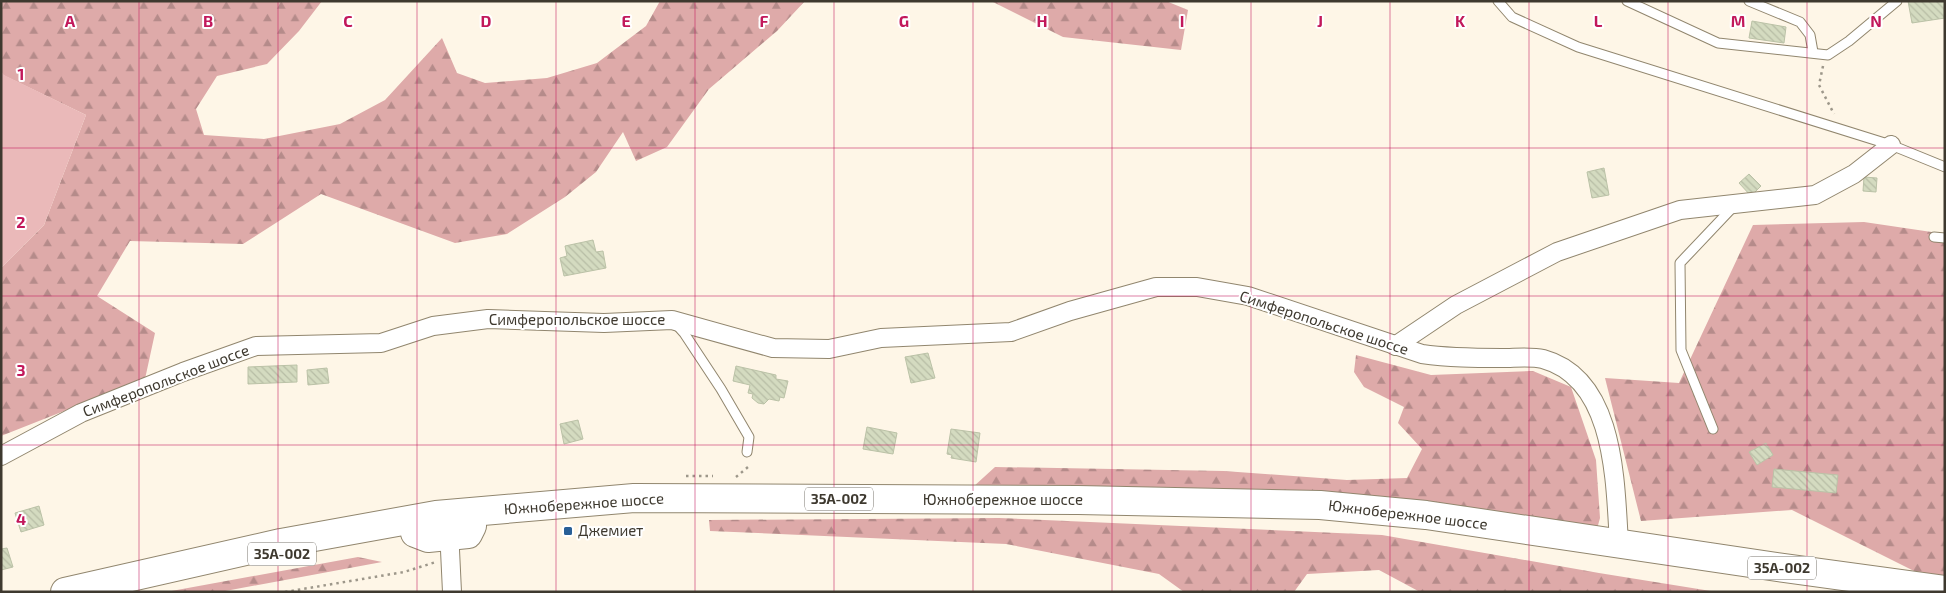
<svg xmlns="http://www.w3.org/2000/svg" width="1946" height="593" viewBox="0 0 1946 593" font-family="'Exo 2',sans-serif">
	<style>
		.forest { fill: url(#forest-firs) }
		.park { fill: #eab9b9 }
		.building { fill: url(#building-back-hatch); stroke: #bbc2a7 }
		.lines { fill: none; stroke-linecap: round; stroke-linejoin: round }
		.lane-casing { stroke: #91866e; stroke-width: 11 }
		.street-casing { stroke: #91866e; stroke-width: 20 }
		.highway-casing { stroke: #91866e; stroke-width: 30 }
		.path { stroke: #9d978a; stroke-width: 2.5; stroke-dasharray: 2.5 4; stroke-linecap: butt }
		.lane { stroke: #fff; stroke-width: 9 }
		.street { stroke: #fff; stroke-width: 18 }
		.highway { stroke: #fff; stroke-width: 28 }
		.grid { fill: none; stroke: #c2185b; stroke-width: 1; stroke-opacity: 0.55 }
		.poi-dot { fill: #285f97; stroke: #fff; stroke-width: 2 }
		.labels { text-anchor: middle; stroke-width: 4; stroke-linejoin: round; paint-order: stroke }
		.shield { fill: #fff; stroke: #78746d; stroke-width: 1 }
		.shield-label { font-size: 14px; font-weight: bold; fill: #3e392f }
		.street-label { font-size: 15px; fill: #3e392f; stroke: #fff }
		.poi-label { font-size: 15px; fill: #3e392f; stroke: #fff; text-anchor: start }
		.grid-label { font-size: 16px; text-anchor: middle; font-weight: bold; fill: #c2185b; stroke: #fff; stroke-width: 4; stroke-linejoin: round; paint-order: stroke }
	</style>
	<defs>
		<pattern id="forest-firs" width="22" height="20" patternUnits="userSpaceOnUse" patternTransform="scale(1.25)"><rect width="22" height="20" fill="#deaaa9"/><path d="M5 1l3.5 6h-7zM16 11l3.5 6h-7z" fill="#b58b8a"/></pattern>
		<pattern id="building-back-hatch" width="6" height="6" patternUnits="userSpaceOnUse" patternTransform="scale(1.25)"><rect width="6" height="6" fill="#d4dbc0"/><path d="M-1 5l2 2M0 0l6 6M5-1l2 2" fill="none" stroke="#b7bda5"/></pattern>
	</defs>
	<rect width="100%" height="100%" fill="#fef6e7"/>
	<!-- forest -->
	<g class="forest">
		<path d="M1 1H322L299 31 267 64 217 76 196 109 204 135 264 139 340 124 385 100 442 38 457 73 485 83 547 78 597 63 646 26 660 1H805L777 31 709 89 667 147 636 161 623 132 596 172 565 197 507 234 455 243 321 194 243 244 130 241 97 296 155 333 145 379 1 436V268L44 225 86 115 3 75 1 71Z"/>
		<path d="M991 1H1166L1188 10 1181 50 1063 37Z"/>
		<path d="M1864 222 1945 234V579L1928 578 1792 510 1641 521 1605 378 1679 383 1753 225Z"/>
		<path d="M1356 355 1431 375 1533 371 1571 387 1596 460 1600 518 1597 529 973 487 995 467 1224 471 1347 480 1407 478 1422 449 1398 423 1404 407 1364 387 1354 372Z"/>
		<path d="M999 518 1382 535 1599 573 1717 592H1420L1379 570 1307 574 1294 592H1184L1159 574 1006 544 710 531 709 520Z"/>
		<path d="M358 557 382 562 220 592H166Z"/>
	</g>
	<!-- park -->
	<path class="park" d="M1 71 4 75 86 115 44 225 1 268Z"/>
	<!-- building -->
	<g class="building">
		<path d="M1908 1H1945V18L1912 23Z"/>
		<path d="M1752 21 1786 27 1784 43 1749 38Z"/>
		<path d="M1604 168 1609 195 1592 198 1587 172Z"/>
		<path d="M1749 174 1761 186 1751 196 1739 183Z"/>
		<path d="M1864 177 1877 178 1876 192 1863 191Z"/>
		<path d="M593 240 596 252 603 251 606 268 564 276 560 258 567 256 565 246Z"/>
		<path d="M928 353 935 378 911 383 905 357Z"/>
		<path d="M297 365V382L248 384V367Z"/>
		<path d="M736 366 776 375V379L788 381 784 398 780 397 779 401 769 399 764 404 758 403 752 398 753 394 748 393 750 385 733 381Z"/>
		<path d="M327 368 329 383 308 385 307 370Z"/>
		<path d="M578 420 583 439 564 444 560 424Z"/>
		<path d="M867 427 897 433 893 454 863 449Z"/>
		<path d="M951 429 980 433 976 462 951 458 952 455 947 454Z"/>
		<path d="M1766 443 1773 455 1757 465 1749 452Z"/>
		<path d="M1774 469 1838 475 1836 493 1772 487Z"/>
		<path d="M39 506 44 525 21 532 15 513Z"/>
		<path d="M7 548 13 567 1 570V549Z"/>
	</g>
	<g class="lines">
		<!-- lane casing -->
		<g class="lane-casing">
			<g id="lane">
				<path d="M1498 1 1512 17 1578 47 1891 145 1945 167"/>
				<path d="M1627 1 1718 43 1828 55 1849 41 1897 1"/>
				<path d="M1749 1 1800 22 1810 35 1813 52"/>
				<path d="M1934 237 1945 238"/>
				<path d="M676 324 684 333 721 389 749 437 747 452"/>
				<path d="M1713 429 1681 350 1680 263 1734 206"/>
			</g>
		</g>
		<!-- street casing -->
		<g class="street-casing">
			<g id="street">
				<path d="M1395 346 1456 305 1557 252 1680 210 1815 195 1854 174 1891 145"/>
				<path d="M1 456 81 413 183 372 256 346 381 343 433 326 488 319 604 323 672 320 773 348 829 349 881 338 1011 332 1070 311 1156 287H1197L1248 296 1422 354C1449 358 1475 358 1502 358 1515 358 1531 356 1543 359 1616 379 1615 483 1619 543"/>
				<path d="M449 529 452 592"/>
			</g>
		</g>
		<!-- highway casing -->
		<g class="highway-casing">
			<g id="highway">
				<path d="M415 533 428 538 468 534 472 526"/>
				<path d="M65 592 281 543 436 515 634 498 1078 500 1320 505 1426 515 1777 567 1945 590"/>
			</g>
		</g>
		<!-- path -->
		<g class="path">
			<path d="M1823 66 1819 85 1834 114"/>
			<path d="M686 476H713"/>
			<path d="M736 477 748 467V463"/>
			<path d="M285 592 404 572 436 562"/>
		</g>
		<!-- lane -->
		<use href="#lane" class="lane"/>
		<!-- street -->
		<use href="#street" class="street"/>
		<!-- highway -->
		<use href="#highway" class="highway"/>
	</g>
	<!-- grid -->
	<path class="grid" d="M139 1V592M278 1V592M417 1V592M556 1V592M695 1V592M834 1V592M973 1V592M1112 1V592M1251 1V592M1390 1V592M1529 1V592M1668 1V592M1807 1V592M1 148H1945M1 296H1945M1 445H1945"/>
	<!-- markers -->
	<rect class="poi-dot" x="563" y="526" width="10" height="10" rx="2.5"/>
	<g class="labels">
		<!-- shield labels -->
		<g class="shield">
			<rect x="805" y="487.5" width="68" height="23" rx="4"/>
			<rect x="248" y="542.5" width="68" height="23" rx="4"/>
			<rect x="1748" y="556.5" width="68" height="23" rx="4"/>
		</g>
		<g class="shield-label">
			<text x="839" y="504">35А-002</text>
			<text x="282" y="559">35А-002</text>
			<text x="1782" y="573">35А-002</text>
		</g>
		<!-- street labels -->
		<g class="street-label">
			<text x="577" y="325">Симферопольское шоссе</text>
			<text transform="translate(1324 323) rotate(18)" y="5">Симферопольское шоссе</text>
			<text transform="translate(166 381) rotate(-21)" y="5">Симферопольское шоссе</text>
			<text x="1003" y="505">Южнобережное шоссе</text>
			<text transform="translate(584 504) rotate(-4)" y="5">Южнобережное шоссе</text>
			<text transform="translate(1408 515) rotate(7)" y="5">Южнобережное шоссе</text>
		</g>
		<!-- poi labels -->
		<g class="poi-label">
			<text x="578" y="536">Джемиет</text>
		</g>
	</g>
	<g class="grid-label">
		<text x="70" y="27">A</text>
		<text x="208" y="27">B</text>
		<text x="348" y="27">C</text>
		<text x="486" y="27">D</text>
		<text x="626" y="27">E</text>
		<text x="764" y="27">F</text>
		<text x="904" y="27">G</text>
		<text x="1042" y="27">H</text>
		<text x="1182" y="27">I</text>
		<text x="1320" y="27">J</text>
		<text x="1460" y="27">K</text>
		<text x="1598" y="27">L</text>
		<text x="1738" y="27">M</text>
		<text x="1876" y="27">N</text>
		<text x="21" y="80">1</text>
		<text x="21" y="228">2</text>
		<text x="21" y="376">3</text>
		<text x="21" y="525">4</text>
	</g>
	<!-- border -->
	<rect width="1946" height="593" fill="none" stroke="#3e392f" stroke-width="5"/>
</svg>
